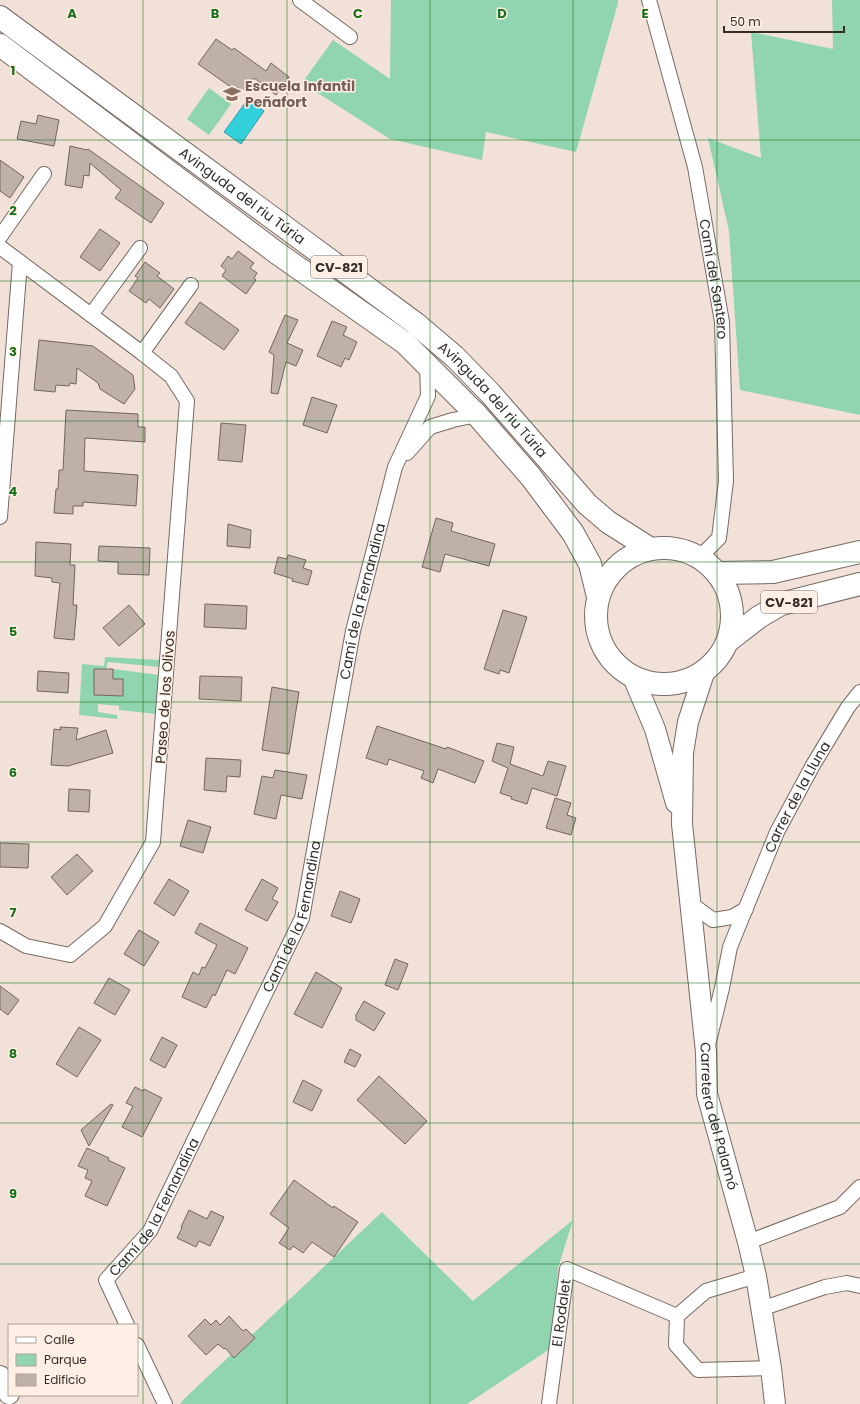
<svg xmlns="http://www.w3.org/2000/svg" width="860" height="1404" viewBox="0 0 860 1404" font-family="Poppins,sans-serif">
	<style>
		.green { fill: #90d4b0 }
		.water { fill: #32d0db; stroke: #339fa6 }
		.building { fill: #bfb0a8; stroke: #73665e }
		.lines { fill: none; stroke-linecap: round; stroke-linejoin: round }
		.street-casing { stroke: #786a62; stroke-width: 16 }
		.secondary-casing { stroke: #786a62; stroke-width: 22 }
		.primary-casing { stroke: #786a62; stroke-width: 24 }
		.street { stroke: #fff; stroke-width: 14 }
		.secondary { stroke: #fff; stroke-width: 20 }
		.primary { stroke: #fff; stroke-width: 22 }
		.grid { fill: none; stroke: #18701a; stroke-width: 1; stroke-opacity: 0.55 }
		.labels { text-anchor: middle; stroke-width: 3; stroke-linejoin: round; paint-order: stroke }
		.shield { fill: #ffefe5; stroke: #716862; stroke-width: 1 }
		.shield-label { font-size: 13px; font-weight: bold; fill: #342e2a }
		.education-label { font-size: 14px; font-weight: bold; fill: #785e54; stroke: #ffefe5; text-anchor: start }
		.street-label { font-size: 14px; fill: #342e2a; stroke: #ffefe5 }
		.grid-label { font-size: 13px; text-anchor: middle; font-weight: bold; fill: #18701a; stroke: #ffefe5; stroke-width: 3; stroke-linejoin: round; paint-order: stroke }
	</style>
	<rect width="100%" height="100%" fill="#f1e1d8"/>
	<!-- green -->
	<g class="green">
		<path d="M391 0H618V3L576 152 486 132 482 160 390 139 302 83 333 40 390 79Z"/>
		<path d="M832 0H860V415L740 390 729 231 708 138 761 158 751 32 833 49Z"/>
		<path d="M209 88 231 104 209 135 187 119Z"/>
		<path d="M105 657 160 660 159 667 108 662 106 669H96V684H94V695L123 696V679H113V669L159 675 157 714 119 710V706L98 704V712L117 715V719L79 715 82 664 104 666Z"/>
		<path d="M382 1212 473 1301 573 1220 558 1268 553 1347 467 1404H180L183 1400Z"/>
	</g>
	<!-- water -->
	<path class="water" d="M248 99 264 111 241 144 224 132Z"/>
	<!-- building -->
	<g class="building">
		<path d="M216 39 232 50 234 48 266 71 271 63 289 77 276 95 254 78 244 92 237 87 235 90 198 64Z"/>
		<path d="M38 115 59 120 54 146 17 139 21 121 36 124Z"/>
		<path d="M70 146 87 150 88 149 164 203 151 223 115 198 121 190 90 163 89 176 84 175 82 188 65 185Z"/>
		<path d="M0 160 24 177 10 198 0 191Z"/>
		<path d="M100 229 120 243 100 271 80 257Z"/>
		<path d="M238 251 254 263 250 268 257 273 254 278 256 280 246 294 222 276 226 270 221 266 228 256 232 259Z"/>
		<path d="M145 262 160 273 157 276 174 289 160 308 149 299 146 303 129 291 138 278 135 276Z"/>
		<path d="M200 302 239 330 224 350 185 323Z"/>
		<path d="M285 315 298 320 287 343 303 350 296 366 286 362 278 394 271 393 274 355 269 352Z"/>
		<path d="M332 321 347 327 343 335 357 342 349 360 345 358 341 367 317 356Z"/>
		<path d="M39 340 93 346 133 375 135 389 124 404 100 389 98 383 77 368 76 384 70 383 69 386 56 385 55 392 34 390Z"/>
		<path d="M312 397 337 405 327 433 303 425Z"/>
		<path d="M66 410 138 414V427H145V442L85 438 84 471 138 475 136 506 83 502V506H73V514L54 513 56 489H58L59 470H63Z"/>
		<path d="M221 423 246 425 242 462 218 460Z"/>
		<path d="M436 518 453 523 451 531 495 544 489 566 445 554 440 572 422 567Z"/>
		<path d="M228 524 251 530 250 548 227 546Z"/>
		<path d="M36 542 71 544 70 565H75L73 605H77L74 640 54 638 60 583 52 582V578L35 576Z"/>
		<path d="M99 546 150 548 149 575 118 574V562L98 561Z"/>
		<path d="M288 555 306 560 303 568 312 571 308 585 292 581 293 579 274 573 278 557 287 559Z"/>
		<path d="M205 604 247 606 246 629 204 627Z"/>
		<path d="M129 605 145 624 119 646 103 628Z"/>
		<path d="M503 610 527 617 509 673 500 670 499 674 484 669Z"/>
		<path d="M94 669H113V679H123V696L94 695Z"/>
		<path d="M38 671 69 673 68 693 37 691Z"/>
		<path d="M200 676 242 677 241 701 199 699Z"/>
		<path d="M272 687 299 692 289 754 262 750Z"/>
		<path d="M377 726 446 749 447 747 484 761 475 783 438 769 433 783 421 778 424 771 389 759 387 765 366 758Z"/>
		<path d="M60 727 78 728 76 740 106 730 113 753 68 766 51 765 54 729 61 730Z"/>
		<path d="M497 743 514 747 510 764 543 776 548 761 566 766 557 796 532 788 527 804 511 799 512 797 500 793 508 768 492 761Z"/>
		<path d="M206 758 241 760 240 777 227 776 226 792 204 790Z"/>
		<path d="M275 770 307 775 302 799 281 795 276 819 254 814 262 776 273 778Z"/>
		<path d="M69 789 90 790 89 812 68 811Z"/>
		<path d="M555 798 571 803 567 815 576 818 571 835 546 828Z"/>
		<path d="M188 820 211 827 203 853 180 846Z"/>
		<path d="M0 843 29 844 28 868 0 867Z"/>
		<path d="M77 854 93 871 67 895 51 877Z"/>
		<path d="M169 879 189 891 174 916 154 903Z"/>
		<path d="M262 879 278 888 272 899 278 902 267 921 245 910Z"/>
		<path d="M340 891 360 899 351 923 331 916Z"/>
		<path d="M200 923 248 948 235 974 227 970 215 996 213 994 206 1008 182 997 193 972 199 975 202 967 205 968 217 945 195 933Z"/>
		<path d="M139 930 159 942 144 966 124 954Z"/>
		<path d="M395 959 408 964 398 990 385 985Z"/>
		<path d="M316 972 342 988 322 1028 294 1014Z"/>
		<path d="M109 978 130 990 115 1015 94 1003Z"/>
		<path d="M0 986 19 1000 8 1015 0 1009Z"/>
		<path d="M364 1001 385 1013 374 1031 356 1020V1015Z"/>
		<path d="M79 1027 101 1040 77 1077 56 1064Z"/>
		<path d="M162 1037 177 1045 165 1068 150 1060Z"/>
		<path d="M350 1049 361 1055 355 1067 344 1062Z"/>
		<path d="M379 1076 427 1121 405 1144 357 1100Z"/>
		<path d="M303 1080 322 1090 312 1111 293 1102Z"/>
		<path d="M135 1087 143 1091 144 1089 162 1098 142 1137 122 1127 133 1106 126 1103Z"/>
		<path d="M111 1104 113 1105 89 1146 81 1130Z"/>
		<path d="M87 1148 109 1158 108 1160 125 1168 107 1206 85 1196 92 1181 85 1178 88 1170 78 1166Z"/>
		<path d="M294 1180 333 1208 334 1206 358 1222 334 1257 312 1242 303 1253 293 1246 290 1250 279 1243 289 1228 270 1214Z"/>
		<path d="M189 1210 207 1219 211 1211 224 1217 210 1246 199 1241 196 1247 177 1238 182 1228 181 1227Z"/>
		<path d="M229 1316 243 1331 246 1329 255 1338 234 1358 225 1348 224 1349 218 1344 206 1355 188 1336 205 1319 211 1325 216 1320 220 1325Z"/>
	</g>
	<g class="lines">
		<!-- street casing -->
		<g class="street-casing">
			<g id="street">
				<path d="M300 0 350 37"/>
				<path id="s1" d="M649 0 695 167 722 322 726 481 719 538 699 558"/>
				<path d="M0 237 44 174"/>
				<path d="M0 247 142 353 171 376 187 401 153 842 105 926 70 955 26 946 0 931"/>
				<path d="M91 315 140 248"/>
				<path d="M142 353 191 285"/>
				<path d="M407 453 430 427 453 420 477 415"/>
				<path d="M0 517 20 262"/>
				<path d="M690 903 713 920 732 917 746 909"/>
				<path id="s2" d="M709 1041 722 988 730 947 777 832 813 765 848 707 860 692"/>
				<path d="M748 1242 840 1207 860 1187"/>
				<path d="M756 1276 706 1291 677 1316 676 1345 698 1370 771 1368"/>
				<path d="M761 1309 825 1287 847 1283 860 1286"/>
				<path id="s3" d="M127 1325 106 1280 150 1231 302 918 353 631 395 467 428 396 427 365"/>
				<path d="M137 1345 165 1404"/>
				<path id="s4" d="M549 1404 567 1269 677 1316"/>
			</g>
		</g>
		<!-- secondary casing -->
		<g class="secondary-casing">
			<g id="secondary">
				<path id="s5" d="M705 670 688 722 683 753 682 824 706 1052 707 1094 748 1242 756 1276 771 1368 775 1404"/>
				<path d="M633 677 655 729 676 803"/>
				<path d="M0 1376 9 1394"/>
			</g>
		</g>
		<!-- primary casing -->
		<g class="primary-casing">
			<g id="primary">
				<path id="s6" d="M0 17 415 323 455 357 490 393 587 504 608 522 649 548"/>
				<path d="M0 45 277 253 405 343 477 415 531 477 573 533 590 564 598 597"/>
				<circle cx="664" cy="616" r="68"/>
				<path d="M717 573 773 572 860 552"/>
				<path d="M728 641 759 617 781 604 860 584"/>
			</g>
		</g>
		<!-- street -->
		<use href="#street" class="street"/>
		<!-- secondary -->
		<use href="#secondary" class="secondary"/>
		<!-- primary -->
		<use href="#primary" class="primary"/>
	</g>
	<!-- grid -->
	<path class="grid" d="M143 0V1404M287 0V1404M430 0V1404M573 0V1404M717 0V1404M0 140H860M0 281H860M0 421H860M0 562H860M0 702H860M0 842H860M0 983H860M0 1123H860M0 1264H860"/>
	<!-- icons -->
	<defs>
		<g id="school-bare" transform="scale(1.38)"><path d="M0-5L7-2L0 1L-7-2ZM-4 1L0 2.5L4 1V4Q0 6-4 4Z" fill="#8d6e63" stroke="#ffefe5" stroke-width="2.5" paint-order="stroke"/></g>
	</defs>
	<g fill-rule="evenodd">
		<use href="#school-bare" x="232" y="94"/>
	</g>
	<g class="labels">
		<!-- shield labels -->
		<g class="shield">
			<rect x="311" y="256" width="56" height="22" rx="3"/>
			<rect x="761" y="591" width="56" height="22" rx="3"/>
		</g>
		<g class="shield-label">
			<text x="339" y="272">CV-821</text>
			<text x="789" y="607">CV-821</text>
		</g>
		<!-- education labels -->
		<g class="education-label">
			<text x="245" y="91">Escuela Infantil<tspan x="245" dy="16">Peñafort</tspan></text>
		</g>
		<!-- street labels -->
		<g class="street-label">
			<text dy="5" stroke="none"><textPath href="#s6" startOffset="301">Avinguda del riu Túria</textPath></text>
			<text dy="5" stroke="none"><textPath href="#s1" startOffset="287">Camí del Santero</textPath></text>
			<text dy="5" stroke="none"><textPath href="#s6" startOffset="625">Avinguda del riu Túria</textPath></text>
			<text dy="5" stroke="none"><textPath href="#s3" startOffset="786">Camí de la Fernandina</textPath></text>
			<text transform="translate(165 697) rotate(-86)" y="5">Paseo de los Olivos</text>
			<text dy="5" stroke="none"><textPath href="#s2" startOffset="261">Carrer de la Lluna</textPath></text>
			<text dy="5" stroke="none"><textPath href="#s3" startOffset="462">Camí de la Fernandina</textPath></text>
			<text dy="5" stroke="none"><textPath href="#s5" startOffset="452">Carretera del Palamó</textPath></text>
			<text dy="5" stroke="none"><textPath href="#s3" startOffset="138">Camí de la Fernandina</textPath></text>
			<text dy="5" stroke="none"><textPath href="#s4" startOffset="92">El Rodalet</textPath></text>
		</g>
	</g>
	<g class="grid-label">
		<text x="72" y="18">A</text>
		<text x="215" y="18">B</text>
		<text x="358" y="18">C</text>
		<text x="502" y="18">D</text>
		<text x="645" y="18">E</text>
		<text x="13" y="75">1</text>
		<text x="13" y="215">2</text>
		<text x="13" y="356">3</text>
		<text x="13" y="496">4</text>
		<text x="13" y="636">5</text>
		<text x="13" y="777">6</text>
		<text x="13" y="917">7</text>
		<text x="13" y="1058">8</text>
		<text x="13" y="1198">9</text>
	</g>
	<!-- legend -->
	<rect x="8" y="1324" width="130" height="72" fill="#ffefe5" stroke="#aea29a"/>
	<rect x="16" y="1337" width="20" height="6" fill="#ffffff" stroke="#aea29a"/>
	<text x="44" y="1344" font-size="12" fill="#342e2a">Calle</text>
	<rect x="16" y="1354" width="20" height="12" fill="#90d4b0" stroke="#aea29a"/>
	<text x="44" y="1364" font-size="12" fill="#342e2a">Parque</text>
	<rect x="16" y="1374" width="20" height="12" fill="#bfb0a8" stroke="#aea29a"/>
	<text x="44" y="1384" font-size="12" fill="#342e2a">Edificio</text>
	<!-- scale -->
	<path d="M724 26v6h120v-6" fill="none" stroke="#342e2a" stroke-width="2"/>
	<text x="730" y="26" font-size="12" fill="#342e2a" stroke="#ffefe5" stroke-width="3" paint-order="stroke">50 m</text>
</svg>
